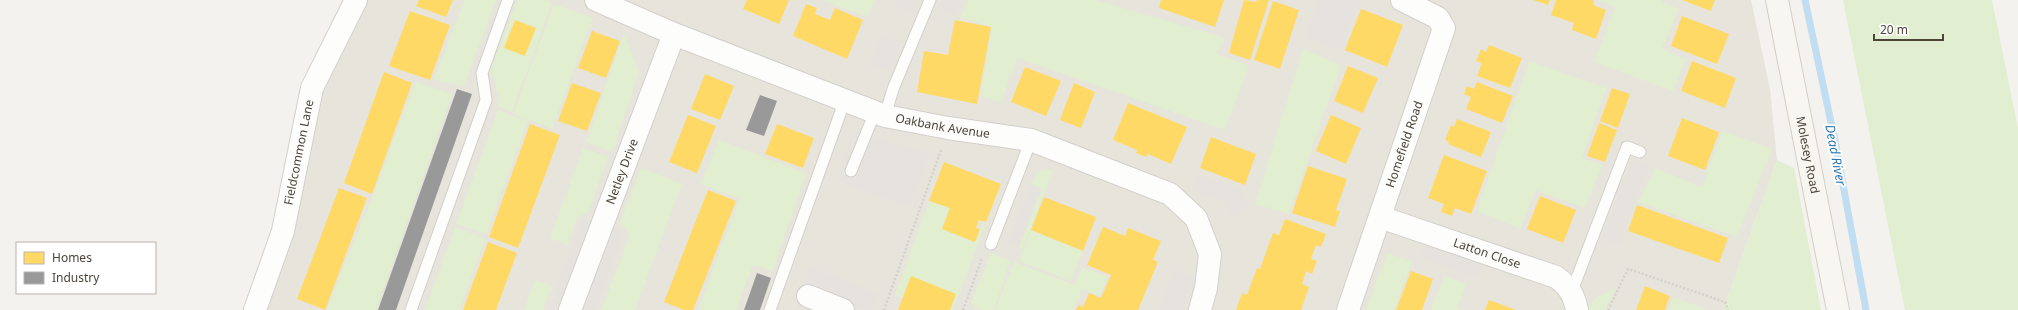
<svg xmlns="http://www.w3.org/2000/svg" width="2018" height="310" viewBox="0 0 2018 310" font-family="'Noto Sans',sans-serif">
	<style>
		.residential { fill: #e7e4dc }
		.green { fill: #e1eecf; fill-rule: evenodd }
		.parking { fill: #e6e3df }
		.homes { fill: #ffd966 }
		.industry { fill: #999 }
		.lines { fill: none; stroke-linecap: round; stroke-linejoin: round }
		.stream { stroke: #c0ddf1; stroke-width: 7 }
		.lane-casing { stroke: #d2d0cb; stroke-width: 13 }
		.street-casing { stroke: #d2d0cb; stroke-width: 24 }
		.secondary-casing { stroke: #d3cfc5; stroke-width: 24 }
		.path { stroke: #d3d2cc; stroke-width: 2.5; stroke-dasharray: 2 2; stroke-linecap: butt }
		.lane { stroke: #fdfdfc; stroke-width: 11 }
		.street { stroke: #fdfdfc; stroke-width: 22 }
		.secondary { stroke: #f7f6f1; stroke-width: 22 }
		.labels { text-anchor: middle; stroke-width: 4; stroke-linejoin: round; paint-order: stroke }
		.street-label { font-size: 12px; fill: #4b4439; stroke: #fff }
		.water-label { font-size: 13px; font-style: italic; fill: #2e7ab2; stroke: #fff }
	</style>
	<rect width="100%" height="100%" fill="#f4f2ee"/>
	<!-- residential -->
	<path class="residential" d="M362 0H1751L1770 89 1777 160 1723 310H262L318 86Z"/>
	<!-- green -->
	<g class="green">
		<path d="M464 0H496L464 86 434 80Z"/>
		<path d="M517 0H545L552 3 512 112 497 106 500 98 491 70ZM515 20 536 28 504 48Z"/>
		<path d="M822 0H874L868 17Z"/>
		<path d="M968 0H1096L1225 38 1216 54 1249 65 1225 130 1017 58 1001 102 980 97 992 27 961 18Z"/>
		<path d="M1598 0H1662V2L1679 9 1662 49 1686 59 1673 91 1594 62 1615 7Z"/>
		<path d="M1843 0H1992L2018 129V310H1905Z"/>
		<path d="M554 4 593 18 552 129 513 114Z"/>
		<path d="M624 33 639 72 612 152 586 142Z"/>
		<path d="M1303 49 1341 65 1289 214 1255 204Z"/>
		<path d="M1529 61 1606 88 1582 158 1602 165 1585 208 1535 190 1521 229 1477 211Z"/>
		<path d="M415 82 452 94 376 310H326L372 198Z"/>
		<path d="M498 110 528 121 486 234 456 224Z"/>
		<path d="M1722 131 1772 149 1737 237 1638 202 1655 168 1702 187Z"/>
		<path d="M719 140 806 173 773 271 753 265 736 310H698L739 199 701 184Z"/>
		<path d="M583 148 608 157 588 213 577 217 568 245 550 238Z"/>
		<path d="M1777 160 1794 168 1821 310H1723Z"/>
		<path d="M641 168 682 184 635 310H601L630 236 620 222Z"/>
		<path d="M1045 169 1053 171 1023 249 1019 247 1042 188 1031 184 1038 172Z"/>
		<path d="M929 201 950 208 942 229 975 241 983 221 986 222 953 310H950L956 294 911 277 903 298 895 295Z"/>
		<path d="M455 227 485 239 460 310H425Z"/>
		<path d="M1031 230 1083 251 1071 281 1019 261Z"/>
		<path d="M990 253 1010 261 994 310H983L974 307 971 302 985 268H987L985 267Z"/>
		<path d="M1387 253 1412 262 1394 310H1366Z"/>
		<path d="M1014 262 1074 285 1082 267 1107 276 1100 296 1082 289 1074 310H995Z"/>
		<path d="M1444 276 1466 284 1458 308 1462 310H1431Z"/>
		<path d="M535 280 552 286 543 310H524Z"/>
		<path d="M1616 288 1605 310H1588C1592 297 1604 293 1616 288Z"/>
		<path d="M1673 297 1709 310H1668Z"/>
	</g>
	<!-- parking -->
	<g class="parking">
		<path d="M898 0H920L916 13 896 6Z"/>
		<path d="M944 0H961L955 15 941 9Z"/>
		<path d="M1319 0 1360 1 1340 50 1305 37Z"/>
		<path d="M881 37 900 44 891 71 871 64Z"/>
		<path d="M853 131 930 154 909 207 838 181Z"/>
		<path d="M1632 159 1649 165 1619 245 1602 238Z"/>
		<path d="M1198 175 1239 189 1250 205 1233 216 1224 201 1192 191Z"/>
		<path d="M1031 185 1041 189 1018 247 1008 243Z"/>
		<path d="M593 218 562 310H549L581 220Z"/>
		<path d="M614 227 622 239 595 310H584Z"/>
		<path d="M1426 241 1481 262 1475 277 1420 257Z"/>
		<path d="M810 267 877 293 871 310H865L803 286Z"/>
		<path d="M1176 269 1197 278 1183 310H1159Z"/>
	</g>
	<!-- homes -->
	<g class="homes">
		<path d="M419 0H453L446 17 416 6Z"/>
		<path d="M747 0H789L779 24 743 9Z"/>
		<path d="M1161 0H1224L1215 27 1159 8Z"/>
		<path d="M1244 0 1256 2 1257 0H1269L1250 60 1229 53Z"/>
		<path d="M1533 0H1550L1548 5Z"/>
		<path d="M1556 0H1594L1593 5 1606 10 1596 39 1572 30 1574 23 1551 15Z"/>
		<path d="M1682 0H1715L1711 11Z"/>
		<path d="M1273 1 1299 10 1280 69 1254 60Z"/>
		<path d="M806 4 817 8 815 14 830 20 835 8 863 20 847 59 793 36Z"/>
		<path d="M1361 9 1403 25 1387 67 1345 50Z"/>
		<path d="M410 11 450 25 430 80 389 66Z"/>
		<path d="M1682 16 1729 34 1717 64 1671 46Z"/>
		<path d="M515 20 536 28 525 56 504 48Z"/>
		<path d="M955 20 991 27 977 104 917 92 924 51 948 55Z"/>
		<path d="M592 31 620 41 606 78 578 68Z"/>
		<path d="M1489 45 1522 58 1510 88 1477 76 1482 63 1476 61 1481 49 1486 52Z"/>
		<path d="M1692 61 1736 78 1725 108 1681 91Z"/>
		<path d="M1348 66 1378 78 1363 113 1334 101Z"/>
		<path d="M1025 67 1061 81 1046 116 1011 102Z"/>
		<path d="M384 72 412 83 372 194 344 183Z"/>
		<path d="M705 74 734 86 720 120 691 109Z"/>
		<path d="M1477 82 1513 96 1502 123 1466 109 1471 97 1464 94 1467 86 1474 89Z"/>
		<path d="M572 83 601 93 587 131 558 121Z"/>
		<path d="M1074 83 1095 92 1081 128 1060 120Z"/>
		<path d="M1612 88 1630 94 1618 128 1600 121Z"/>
		<path d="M1128 103 1187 127 1171 164 1148 154 1146 157 1136 153 1137 150 1113 140Z"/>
		<path d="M688 115 716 126 697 173 669 162Z"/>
		<path d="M1331 115 1361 128 1346 164 1316 151Z"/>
		<path d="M1682 118 1719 132 1705 170 1668 156Z"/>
		<path d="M1457 119 1491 132 1481 157 1448 144 1449 142 1445 140 1451 125 1454 127Z"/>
		<path d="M1599 123 1617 130 1605 162 1587 156Z"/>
		<path d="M530 124 560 135 518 248 489 237Z"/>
		<path d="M777 124 814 138 803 168 765 154Z"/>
		<path d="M1211 137 1256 154 1245 185 1200 168Z"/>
		<path d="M1444 155 1487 171 1471 214 1455 208 1452 216 1441 212 1444 204 1428 198Z"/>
		<path d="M944 162 1001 184 986 222 979 220 976 228 980 229 975 242 942 229 950 208 929 201Z"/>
		<path d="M1308 166 1347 179 1336 210 1340 211 1335 227 1292 213Z"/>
		<path d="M339 188 367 198 325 310 297 299Z"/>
		<path d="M708 190 736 201 693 310H684L664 302Z"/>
		<path d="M1540 196 1576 210 1563 243 1527 229Z"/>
		<path d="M1044 197 1096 217 1083 251 1031 230Z"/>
		<path d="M1637 205 1728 238 1719 263 1628 231Z"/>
		<path d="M1285 219 1326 234 1321 247 1316 245 1311 259 1317 261 1312 274 1306 271 1302 284 1309 287 1301 310H1236L1242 293 1247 295 1257 268 1260 269 1273 233 1279 235Z"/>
		<path d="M1103 227 1125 236 1128 228 1161 241 1153 260 1158 262 1138 310H1076L1079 305 1083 307 1089 293 1101 298 1111 275 1087 265Z"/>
		<path d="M488 242 517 253 496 310H463Z"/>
		<path d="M1411 271 1433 279 1422 310H1396Z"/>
		<path d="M911 276 956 294 950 310H898Z"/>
		<path d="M1645 286 1670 296 1665 310H1636Z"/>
		<path d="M1489 300 1516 310H1485Z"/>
	</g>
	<!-- industry -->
	<g class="industry">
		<path d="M457 89 472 94 396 310H378Z"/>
		<path d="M760 95 777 101 764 136 746 130Z"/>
		<path d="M757 273 771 278 760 310H744Z"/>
	</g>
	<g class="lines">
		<!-- stream -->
		<path class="stream" d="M1805 0 1835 141 1866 310"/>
		<!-- lane casing -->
		<g class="lane-casing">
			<g id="lane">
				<path d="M885 116 893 89 930 0"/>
				<path d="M851 171 875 112"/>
				<path d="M991 244 1031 140"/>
				<path d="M1572 291 1627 147 1640 152"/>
				<path d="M411 310 486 100 482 73 508 0"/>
				<path d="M770 310 845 100"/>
			</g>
		</g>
		<!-- street casing -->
		<g class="street-casing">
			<g id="street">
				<path id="s1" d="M596 0 674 34 885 116 948 128 1031 140 1170 194 1196 218 1210 254 1206 288 1200 310"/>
				<path id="s2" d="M1380 217 1556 277C1569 286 1574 295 1577 310"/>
				<path d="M808 296 843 310"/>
				<path id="s3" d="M255 310 283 231 312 88 356 0"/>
				<path id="s4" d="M570 310 674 34"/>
				<path id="s5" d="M1348 310 1444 28 1438 18 1402 0"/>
			</g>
		</g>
		<!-- secondary casing -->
		<g class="secondary-casing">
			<g id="secondary">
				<path id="s6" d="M1777 0 1838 310"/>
			</g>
		</g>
		<!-- path -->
		<g class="path">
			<path d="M884 310 941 150"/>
			<path d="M963 310 982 258"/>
			<path d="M1608 310 1628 269 1725 302 1728 310"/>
		</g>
		<!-- lane -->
		<use href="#lane" class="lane"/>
		<!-- street -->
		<use href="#street" class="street"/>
		<!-- secondary -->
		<use href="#secondary" class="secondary"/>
	</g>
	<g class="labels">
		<!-- street labels -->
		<g class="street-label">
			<text dy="4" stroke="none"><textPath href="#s1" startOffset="370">Oakbank Avenue</textPath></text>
			<text dy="4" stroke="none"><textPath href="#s5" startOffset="175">Homefield Road</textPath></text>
			<text dy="4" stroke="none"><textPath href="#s3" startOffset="164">Fieldcommon Lane</textPath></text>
			<text dy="4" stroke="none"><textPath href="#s6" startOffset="158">Molesey Road</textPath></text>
			<text dy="4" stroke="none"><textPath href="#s4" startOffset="148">Netley Drive</textPath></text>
			<text dy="4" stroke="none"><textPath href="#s2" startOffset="113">Latton Close</textPath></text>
		</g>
		<!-- water labels -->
		<g class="water-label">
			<text transform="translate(1836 155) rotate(79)" y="5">Dead River</text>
		</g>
	</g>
	<!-- legend -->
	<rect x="16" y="242" width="140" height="52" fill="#ffffff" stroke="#b7b4b0"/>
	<rect x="24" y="252" width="20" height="12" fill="#ffd966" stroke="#b7b4b0"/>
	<text x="52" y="262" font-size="12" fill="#4b4439">Homes</text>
	<rect x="24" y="272" width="20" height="12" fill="#999999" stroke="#b7b4b0"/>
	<text x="52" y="282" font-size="12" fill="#4b4439">Industry</text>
	<!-- scale -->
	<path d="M1874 34v6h69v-6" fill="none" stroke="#4b4439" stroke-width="2"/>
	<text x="1880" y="34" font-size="12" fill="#4b4439" stroke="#ffffff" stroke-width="3" paint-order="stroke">20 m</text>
</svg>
